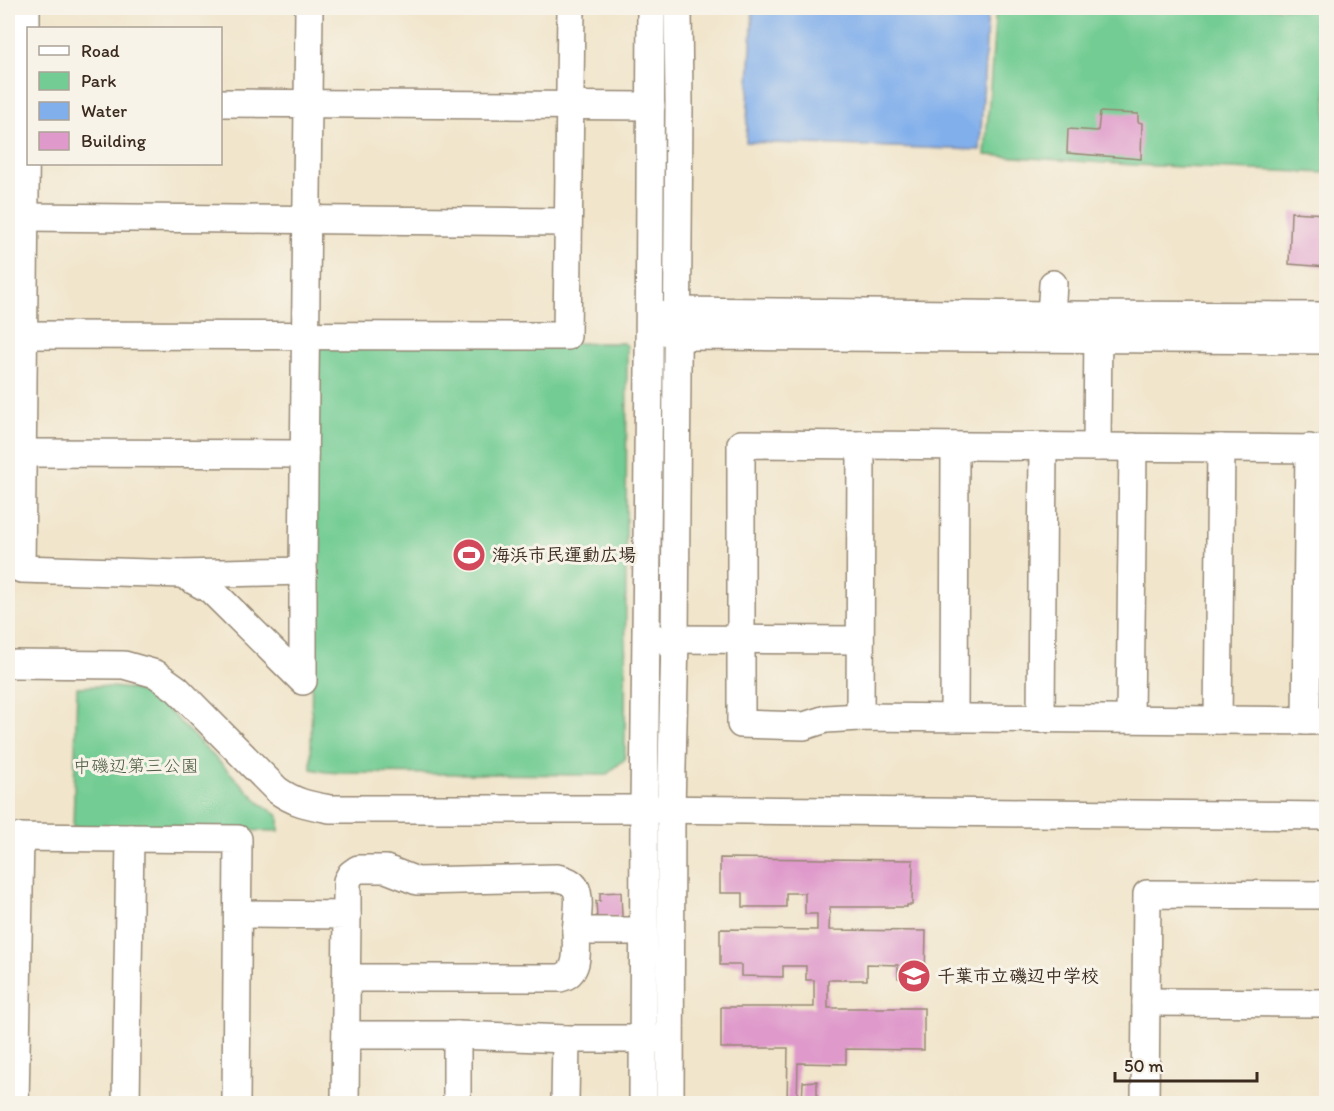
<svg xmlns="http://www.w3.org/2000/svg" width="1334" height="1111" viewBox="0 0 1334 1111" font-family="Itim,'Klee One',sans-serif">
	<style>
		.green { fill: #72cc93; stroke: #567b58; stroke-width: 1.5 }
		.water { fill: #81afeb; stroke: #5e6c84; stroke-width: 1.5 }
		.building { fill: #df9acb }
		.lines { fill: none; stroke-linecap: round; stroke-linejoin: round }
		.minor-casing { stroke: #968874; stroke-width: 30 }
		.minor { stroke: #fff; stroke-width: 27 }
		.labels { text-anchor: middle; stroke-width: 6; stroke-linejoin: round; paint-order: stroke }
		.poi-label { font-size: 18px; font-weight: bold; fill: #3b2a1e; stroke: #f7f3e8; text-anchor: start }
		.park-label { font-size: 18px; fill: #4c5b41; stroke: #f7f3e8 }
	</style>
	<rect width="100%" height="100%" fill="#f7f3e8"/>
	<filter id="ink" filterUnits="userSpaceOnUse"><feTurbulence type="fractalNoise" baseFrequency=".0167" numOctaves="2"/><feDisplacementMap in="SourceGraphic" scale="12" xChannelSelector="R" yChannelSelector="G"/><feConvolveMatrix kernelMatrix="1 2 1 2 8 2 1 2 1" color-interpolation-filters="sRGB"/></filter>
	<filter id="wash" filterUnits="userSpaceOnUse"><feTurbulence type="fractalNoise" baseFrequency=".008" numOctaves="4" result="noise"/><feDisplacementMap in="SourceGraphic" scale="24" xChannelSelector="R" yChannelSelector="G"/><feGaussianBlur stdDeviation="1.35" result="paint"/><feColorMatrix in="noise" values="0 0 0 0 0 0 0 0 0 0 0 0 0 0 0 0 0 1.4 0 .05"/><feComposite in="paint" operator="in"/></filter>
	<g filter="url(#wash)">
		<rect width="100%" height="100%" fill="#f1e5cb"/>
		<!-- green -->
		<g class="green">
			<path d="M996 8H1326V173L1134 165 985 155Z"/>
			<path d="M624 343 627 346 625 759 606 775 342 773 326 772 311 769 314 351 320 344Z"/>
			<path d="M661 459 663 460 662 597 659 599Z"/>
			<path d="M100 686 132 689 158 700 260 803 279 816V831L73 827 77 687Z"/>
		</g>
		<!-- water -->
		<path class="water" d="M753 8H988L980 150 746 142Z"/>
		<g id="blocks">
			<!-- building -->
			<g class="building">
				<path d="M1100 112 1138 114V122L1142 123 1141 159 1067 153 1068 129 1098 131Z"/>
				<path d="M1291 212 1326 214V267L1289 264Z"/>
				<path d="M720 858 913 860 912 905H907V907H830L829 930 926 931 925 979 898 978V965L867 964V980H828V1008H924V1050L846 1049V1064L798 1063 797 1104H787L788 1048H721V1007H814V980H806V966H783V977L741 976V965H720V929L817 930V914H805V893H786V907H743V893H720Z"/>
				<path d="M621 892 622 917 597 918 596 901H600V893Z"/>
				<path d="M817 1081V1104H802L803 1082Z"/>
			</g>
		</g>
	</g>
	<g filter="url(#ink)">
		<use href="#blocks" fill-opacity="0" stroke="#968874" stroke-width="1.5"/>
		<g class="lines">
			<!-- minor casing -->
			<g class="minor-casing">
				<g id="minor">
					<path d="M26 8V100L21 569 181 574 303 571"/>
					<path d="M220 103 651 106"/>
					<path d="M25 217 568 222"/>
					<path d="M1051 315 1053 284"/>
					<path d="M661 318 676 311 1051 315 1326 316"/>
					<path d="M660 328 676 336 1326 340"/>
					<path d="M8 335 567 336 571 8"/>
					<path d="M1097 447 1098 322"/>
					<path d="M1326 449 741 444V724L804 726 826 719 860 717 1326 721"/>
					<path d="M23 453 304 454"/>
					<path d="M182 574 211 590 303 681V571L309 8"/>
					<path d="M657 639 860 640"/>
					<path d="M8 664 124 665 156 674 177 689 277 790C295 803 309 805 330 809H644L1326 816"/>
					<path d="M860 717 861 445"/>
					<path d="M954 718 955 446"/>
					<path d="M1041 719 1043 446"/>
					<path d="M1130 719 1133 447"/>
					<path d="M1218 720 1221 448"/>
					<path d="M1306 721 1309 448"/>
					<path d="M8 837 238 839 236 1104"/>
					<path d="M238 914 347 915 345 1104"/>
					<path d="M347 915V881L351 874 358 869H386L417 881 557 878C563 879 571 881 575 887 581 895 577 921 576 931H644"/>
					<path d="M346 978H560C581 973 576 948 576 931"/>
					<path d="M1146 1002 1326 1003"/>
					<path d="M346 1035H457L566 1039H661"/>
					<path d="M15 1104 20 837"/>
					<path d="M126 1104 130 838"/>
					<path d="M457 1104V1035"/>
					<path d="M565 1104 566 1039"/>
					<path d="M643 1104 644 809 649 367 651 8"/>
					<path d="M670 1104 671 809 675 639 679 104 678 8"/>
					<path d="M1145 1104 1147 894 1326 895"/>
				</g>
			</g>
			<!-- minor -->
			<use href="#minor" class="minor"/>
		</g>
	</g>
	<!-- icons -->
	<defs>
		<g id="stadium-disc" transform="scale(1.725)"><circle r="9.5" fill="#d1495b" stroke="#f7f3e8"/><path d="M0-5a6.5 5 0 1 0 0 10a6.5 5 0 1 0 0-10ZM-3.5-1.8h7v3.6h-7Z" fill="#fff"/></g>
		<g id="school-disc" transform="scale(1.725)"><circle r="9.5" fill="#d1495b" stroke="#f7f3e8"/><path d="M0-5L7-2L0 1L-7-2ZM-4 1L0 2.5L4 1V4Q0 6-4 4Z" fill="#fff"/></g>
	</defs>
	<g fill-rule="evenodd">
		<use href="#stadium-disc" x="469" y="555"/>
		<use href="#school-disc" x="914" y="976"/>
	</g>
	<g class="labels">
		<!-- poi labels -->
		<g class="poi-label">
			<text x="492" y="561">海浜市民運動広場</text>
			<text x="937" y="982">千葉市立磯辺中学校</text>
		</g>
		<!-- park labels -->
		<g class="park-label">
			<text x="136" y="772">中磯辺第三公園</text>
		</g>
	</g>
	<!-- margin -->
	<rect width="1334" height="1111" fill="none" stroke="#f7f3e8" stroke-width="30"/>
	<!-- legend -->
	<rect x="27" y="27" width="195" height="138" fill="#f7f3e8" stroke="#aca397" stroke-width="1.5"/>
	<rect x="39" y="46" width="30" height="9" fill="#ffffff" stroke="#aca397" stroke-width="1.5"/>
	<text x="81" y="57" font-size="18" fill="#3b2a1e">Road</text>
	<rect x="39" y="72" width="30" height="18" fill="#72cc93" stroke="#aca397" stroke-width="1.5"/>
	<text x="81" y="87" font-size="18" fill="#3b2a1e">Park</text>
	<rect x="39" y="102" width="30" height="18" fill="#81afeb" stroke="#aca397" stroke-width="1.5"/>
	<text x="81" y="117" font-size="18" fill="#3b2a1e">Water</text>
	<rect x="39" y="132" width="30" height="18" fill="#df9acb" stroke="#aca397" stroke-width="1.5"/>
	<text x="81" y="147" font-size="18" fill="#3b2a1e">Building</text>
	<!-- scale -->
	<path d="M1115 1072v9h142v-9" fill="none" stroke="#3b2a1e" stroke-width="3"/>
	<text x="1124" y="1072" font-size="18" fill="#3b2a1e" stroke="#f7f3e8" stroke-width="4.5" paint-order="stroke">50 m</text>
</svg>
